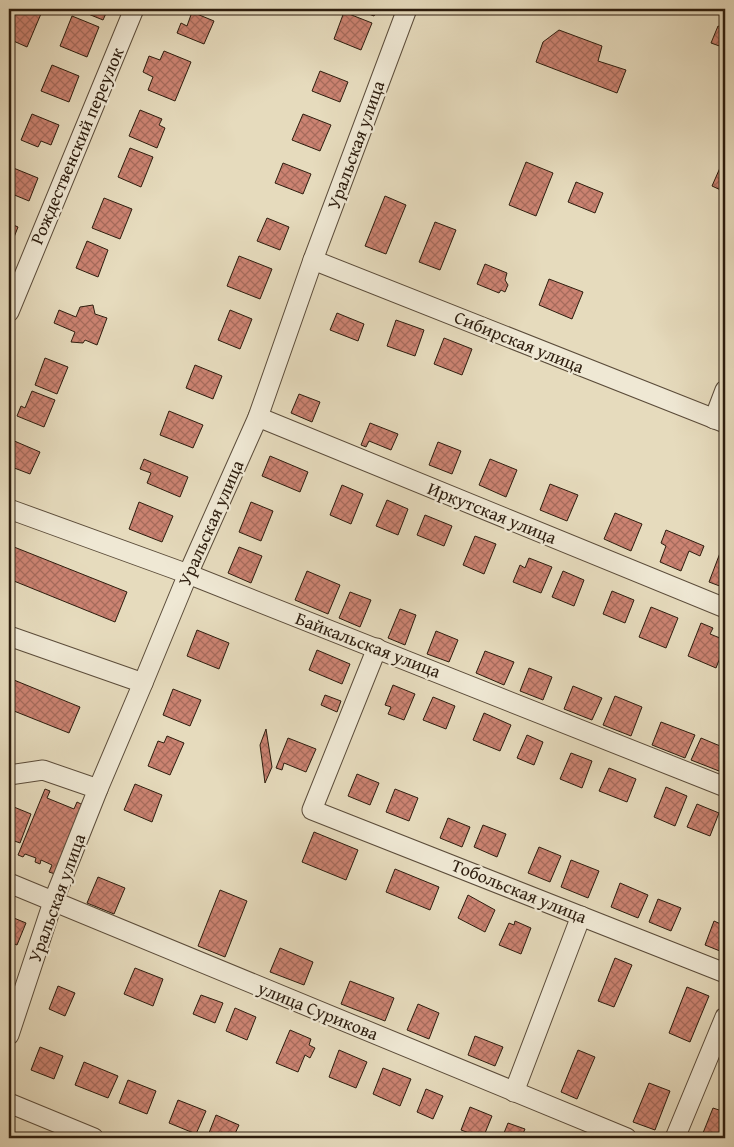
<svg xmlns="http://www.w3.org/2000/svg" width="734" height="1147" viewBox="0 0 734 1147" font-family="'Gentium Book Plus',serif">
	<style>
		.building { fill: url(#building-cross-hatch); stroke: #2d1d0e }
		.lines { fill: none; stroke-linecap: round; stroke-linejoin: round }
		.minor-casing { stroke: #5b4c3a; stroke-width: 21 }
		.minor { stroke: #efe8d4; stroke-width: 19 }
		.labels { text-anchor: middle; stroke-width: 4.5; stroke-linejoin: round; paint-order: stroke }
		.street-label { font-size: 18px; fill: #2d1d0e; stroke: #efe8d4 }
	</style>
	<defs>
		<pattern id="building-cross-hatch" width="8" height="8" patternUnits="userSpaceOnUse" patternTransform="scale(1.25)"><rect width="8" height="8" fill="#cc8372"/><path d="M0 0l8 8M0 8l8-8" fill="none" stroke="#a66b5c"/></pattern>
	</defs>
	<rect width="100%" height="100%" fill="#e6dbbd"/>
	<filter id="stains"><feTurbulence type="fractalNoise" baseFrequency=".004" numOctaves="4"/><feColorMatrix values="0 0 0 0 .2 0 0 0 0 .09 0 0 0 0 .02 0 0 0 .5 -.17"/></filter>
	<radialGradient id="worn" r=".72"><stop offset=".6" stop-color="#630" stop-opacity="0"/><stop offset="1" stop-color="#630" stop-opacity=".3"/></radialGradient>
	<!-- building -->
	<g class="building">
		<path d="M9 9H43L27 47 9 39Z"/>
		<path d="M76 9H108L103 20Z"/>
		<path d="M356 9H378L374 16Z"/>
		<path d="M192 12 214 21 204 44 177 33 181 23 187 26Z"/>
		<path d="M344 12 372 23 361 50 334 39Z"/>
		<path d="M72 16 99 27 87 57 60 46Z"/>
		<path d="M718 26 725 29V48L711 43Z"/>
		<path d="M559 30 602 46 598 61 626 70 617 93 536 62 543 42Z"/>
		<path d="M164 51 191 62 175 101 148 90 153 77 143 72 149 56 160 60Z"/>
		<path d="M52 65 79 76 69 102 41 91Z"/>
		<path d="M320 71 348 82 340 102 312 91Z"/>
		<path d="M140 110 162 119 159 125 165 128 157 148 129 136Z"/>
		<path d="M32 114 59 125 51 145 41 141 38 147 21 140Z"/>
		<path d="M303 114 331 125 320 151 292 140Z"/>
		<path d="M130 148 153 157 141 187 118 177Z"/>
		<path d="M723 161H725V192L712 186Z"/>
		<path d="M526 162 553 173 536 216 509 205Z"/>
		<path d="M283 163 311 174 303 194 275 183Z"/>
		<path d="M11 167 38 178 29 201 12 194 9 202V171Z"/>
		<path d="M576 182 603 193 595 213 568 202Z"/>
		<path d="M385 196 406 205 386 254 365 246Z"/>
		<path d="M104 198 132 209 120 239 92 228Z"/>
		<path d="M267 218 289 227 280 250 257 241Z"/>
		<path d="M435 222 456 230 440 270 419 262Z"/>
		<path d="M9 223 18 227 9 250Z"/>
		<path d="M87 241 108 250 98 277 76 268Z"/>
		<path d="M239 256 272 269 260 299 227 286Z"/>
		<path d="M485 264 507 273 505 280 508 285 505 292 501 290 499 293 477 284Z"/>
		<path d="M549 279 583 292 572 319 539 305Z"/>
		<path d="M93 305 95 314 107 318 97 345 85 340 83 343 71 342 75 332 54 323 59 310 76 317 80 307Z"/>
		<path d="M230 310 252 319 240 349 218 340Z"/>
		<path d="M337 313 364 324 358 341 330 330Z"/>
		<path d="M396 320 424 330 415 356 387 346Z"/>
		<path d="M444 338 472 349 462 375 434 364Z"/>
		<path d="M45 358 68 367 57 394 35 385Z"/>
		<path d="M195 365 222 376 213 399 186 388Z"/>
		<path d="M32 391 55 400 44 427 17 416 21 406 25 408Z"/>
		<path d="M299 394 320 402 312 422 291 413Z"/>
		<path d="M169 411 203 425 193 448 160 435Z"/>
		<path d="M370 423 398 434 391 450 369 441 366 447 361 445Z"/>
		<path d="M12 440 40 452 30 474 9 466V449Z"/>
		<path d="M438 442 461 451 452 474 429 465Z"/>
		<path d="M270 456 308 472 300 492 262 476Z"/>
		<path d="M144 459 188 477 180 497 147 483 151 473 140 469Z"/>
		<path d="M490 459 517 470 506 497 479 485Z"/>
		<path d="M550 484 578 495 567 521 540 510Z"/>
		<path d="M342 485 363 494 351 524 330 515Z"/>
		<path d="M387 500 408 509 398 535 376 526Z"/>
		<path d="M139 502 173 516 162 542 129 529Z"/>
		<path d="M251 502 273 511 261 541 239 532Z"/>
		<path d="M615 513 642 524 631 551 604 539Z"/>
		<path d="M425 515 452 526 444 546 417 535Z"/>
		<path d="M666 530 704 546 700 556 689 551 681 571 660 562 666 546 661 543Z"/>
		<path d="M475 536 496 544 484 574 463 565Z"/>
		<path d="M9 545 127 592 115 622 9 579Z"/>
		<path d="M239 547 262 556 251 583 228 573Z"/>
		<path d="M720 553 725 554V588L709 582Z"/>
		<path d="M529 558 552 567 541 593 513 582 520 565 525 568Z"/>
		<path d="M307 571 340 585 328 614 295 600Z"/>
		<path d="M563 571 584 580 574 606 552 597Z"/>
		<path d="M612 591 634 600 625 623 603 614Z"/>
		<path d="M350 592 371 600 360 627 339 618Z"/>
		<path d="M651 607 678 618 666 648 639 637Z"/>
		<path d="M400 609 416 615 405 645 388 638Z"/>
		<path d="M701 623 713 628 710 634 725 640V645L716 668 688 656Z"/>
		<path d="M197 630 229 643 219 669 187 656Z"/>
		<path d="M436 631 458 640 449 662 427 654Z"/>
		<path d="M317 650 350 664 342 684 309 670Z"/>
		<path d="M485 651 514 662 504 685 476 673Z"/>
		<path d="M529 668 552 677 543 700 520 691Z"/>
		<path d="M9 678 80 707 69 733 9 709Z"/>
		<path d="M393 685 415 694 404 720 388 714 391 707 385 705Z"/>
		<path d="M573 686 602 698 592 720 564 709Z"/>
		<path d="M173 689 201 700 190 726 163 715Z"/>
		<path d="M325 695 341 701 337 712 321 705Z"/>
		<path d="M615 696 642 707 631 736 603 725Z"/>
		<path d="M433 697 455 706 446 729 423 720Z"/>
		<path d="M484 713 511 725 500 751 473 740Z"/>
		<path d="M661 722 695 735 685 758 652 745Z"/>
		<path d="M266 729 272 767 265 783 260 745Z"/>
		<path d="M527 735 543 742 534 765 517 758Z"/>
		<path d="M167 736 184 743 170 775 148 766 158 741 164 743Z"/>
		<path d="M288 738 316 749 306 772 284 763 282 770 276 768Z"/>
		<path d="M701 738 725 748V755L719 771 691 760Z"/>
		<path d="M571 753 592 761 582 788 560 779Z"/>
		<path d="M609 768 636 779 627 802 599 791Z"/>
		<path d="M357 774 379 783 370 805 348 796Z"/>
		<path d="M135 784 162 795 152 822 124 810Z"/>
		<path d="M666 787 687 796 675 826 654 817Z"/>
		<path d="M45 789 50 791 47 798 74 809 77 802 83 805 55 874 49 872 52 865 41 860 40 864 35 862 36 858 25 854 23 857 18 855Z"/>
		<path d="M395 789 418 798 409 821 386 812Z"/>
		<path d="M697 804 719 813 710 836 687 827Z"/>
		<path d="M9 805 31 814 20 843 9 839Z"/>
		<path d="M448 818 470 827 462 847 440 838Z"/>
		<path d="M483 825 506 834 497 857 474 847Z"/>
		<path d="M314 832 358 850 346 880 302 862Z"/>
		<path d="M539 847 561 856 550 882 528 873Z"/>
		<path d="M571 860 599 871 588 898 561 887Z"/>
		<path d="M395 869 439 887 430 910 386 892Z"/>
		<path d="M98 877 125 888 114 914 87 903Z"/>
		<path d="M620 883 648 895 638 918 611 907Z"/>
		<path d="M220 890 247 901 225 957 198 946Z"/>
		<path d="M468 895 495 910 485 932 458 918Z"/>
		<path d="M658 899 681 908 671 931 649 922Z"/>
		<path d="M9 916 26 923 17 945 9 942Z"/>
		<path d="M515 921 531 928 521 954 499 945 509 923 514 925Z"/>
		<path d="M714 921 725 926V953L705 945Z"/>
		<path d="M280 948 313 962 304 985 270 972Z"/>
		<path d="M615 958 632 965 614 1007 598 1001Z"/>
		<path d="M135 968 163 979 153 1006 124 994Z"/>
		<path d="M350 981 394 998 385 1021 341 1004Z"/>
		<path d="M58 986 75 993 65 1016 49 1009Z"/>
		<path d="M687 987 709 996 690 1042 669 1033Z"/>
		<path d="M201 995 223 1003 215 1023 193 1014Z"/>
		<path d="M418 1004 439 1013 429 1039 407 1030Z"/>
		<path d="M235 1008 256 1017 247 1040 226 1031Z"/>
		<path d="M290 1030 311 1039 309 1045 315 1048 310 1058 305 1055 298 1072 276 1063Z"/>
		<path d="M475 1036 503 1047 495 1066 468 1055Z"/>
		<path d="M40 1047 63 1056 54 1079 31 1070Z"/>
		<path d="M339 1050 367 1062 356 1088 329 1077Z"/>
		<path d="M578 1050 595 1057 577 1099 561 1092Z"/>
		<path d="M84 1062 118 1076 108 1098 75 1085Z"/>
		<path d="M383 1068 411 1079 400 1106 373 1094Z"/>
		<path d="M128 1080 156 1091 147 1114 119 1103Z"/>
		<path d="M649 1083 670 1091 655 1130 633 1122Z"/>
		<path d="M426 1089 443 1096 433 1119 417 1112Z"/>
		<path d="M178 1100 206 1111 196 1134 169 1123Z"/>
		<path d="M470 1107 492 1116 483 1138 461 1130Z"/>
		<path d="M713 1108 725 1112V1138H701Z"/>
		<path d="M216 1115 239 1125 233 1138H207Z"/>
		<path d="M508 1123 525 1129 521 1138H502Z"/>
	</g>
	<g class="lines">
		<!-- minor casing -->
		<g class="minor-casing">
			<g id="minor">
				<path d="M313 260 725 423"/>
				<path d="M9 312 134 9"/>
				<path d="M258 417 725 608"/>
				<path d="M714 419 725 390"/>
				<path d="M9 509 188 574 725 787"/>
				<path d="M9 636 143 683"/>
				<path d="M377 648 312 810 725 973"/>
				<path d="M9 775 43 770 98 789"/>
				<path d="M9 883 627 1138"/>
				<path d="M9 1035 53 902 98 789 143 683 188 574 258 417 313 260 407 9"/>
				<path d="M514 1092 581 916"/>
				<path d="M9 1103 94 1138"/>
				<path d="M675 1138 725 1017"/>
			</g>
		</g>
		<!-- minor -->
		<use href="#minor" class="minor"/>
	</g>
	<g class="labels">
		<!-- street labels -->
		<g class="street-label">
			<text transform="translate(356 145) rotate(-70)" y="6">Уральская улица</text>
			<text transform="translate(77 146) rotate(-67)" y="6">Рождественский переулок</text>
			<text transform="translate(519 342) rotate(22)" y="6">Сибирская улица</text>
			<text transform="translate(492 513) rotate(22)" y="6">Иркутская улица</text>
			<text transform="translate(211 523) rotate(-66)" y="6">Уральская улица</text>
			<text transform="translate(368 645) rotate(21)" y="6">Байкальская улица</text>
			<text transform="translate(519 891) rotate(22)" y="6">Тобольская улица</text>
			<text transform="translate(57 898) rotate(-70)" y="6">Уральская улица</text>
			<text transform="translate(318 1011) rotate(22)" y="6">улица Сурикова</text>
		</g>
	</g>
	<!-- margin -->
	<rect width="734" height="1147" fill="none" stroke="#e6dbbd" stroke-width="30"/>
	<rect x="10" y="10" width="714" height="1127" fill="none" stroke="#2d1d0e" stroke-width="2.5"/>
	<rect x="15" y="15" width="704" height="1117" fill="none" stroke="#2d1d0e"/>
	<rect width="100%" height="100%" filter="url(#stains)"/>
	<rect width="100%" height="100%" fill="url(#worn)"/>
</svg>
